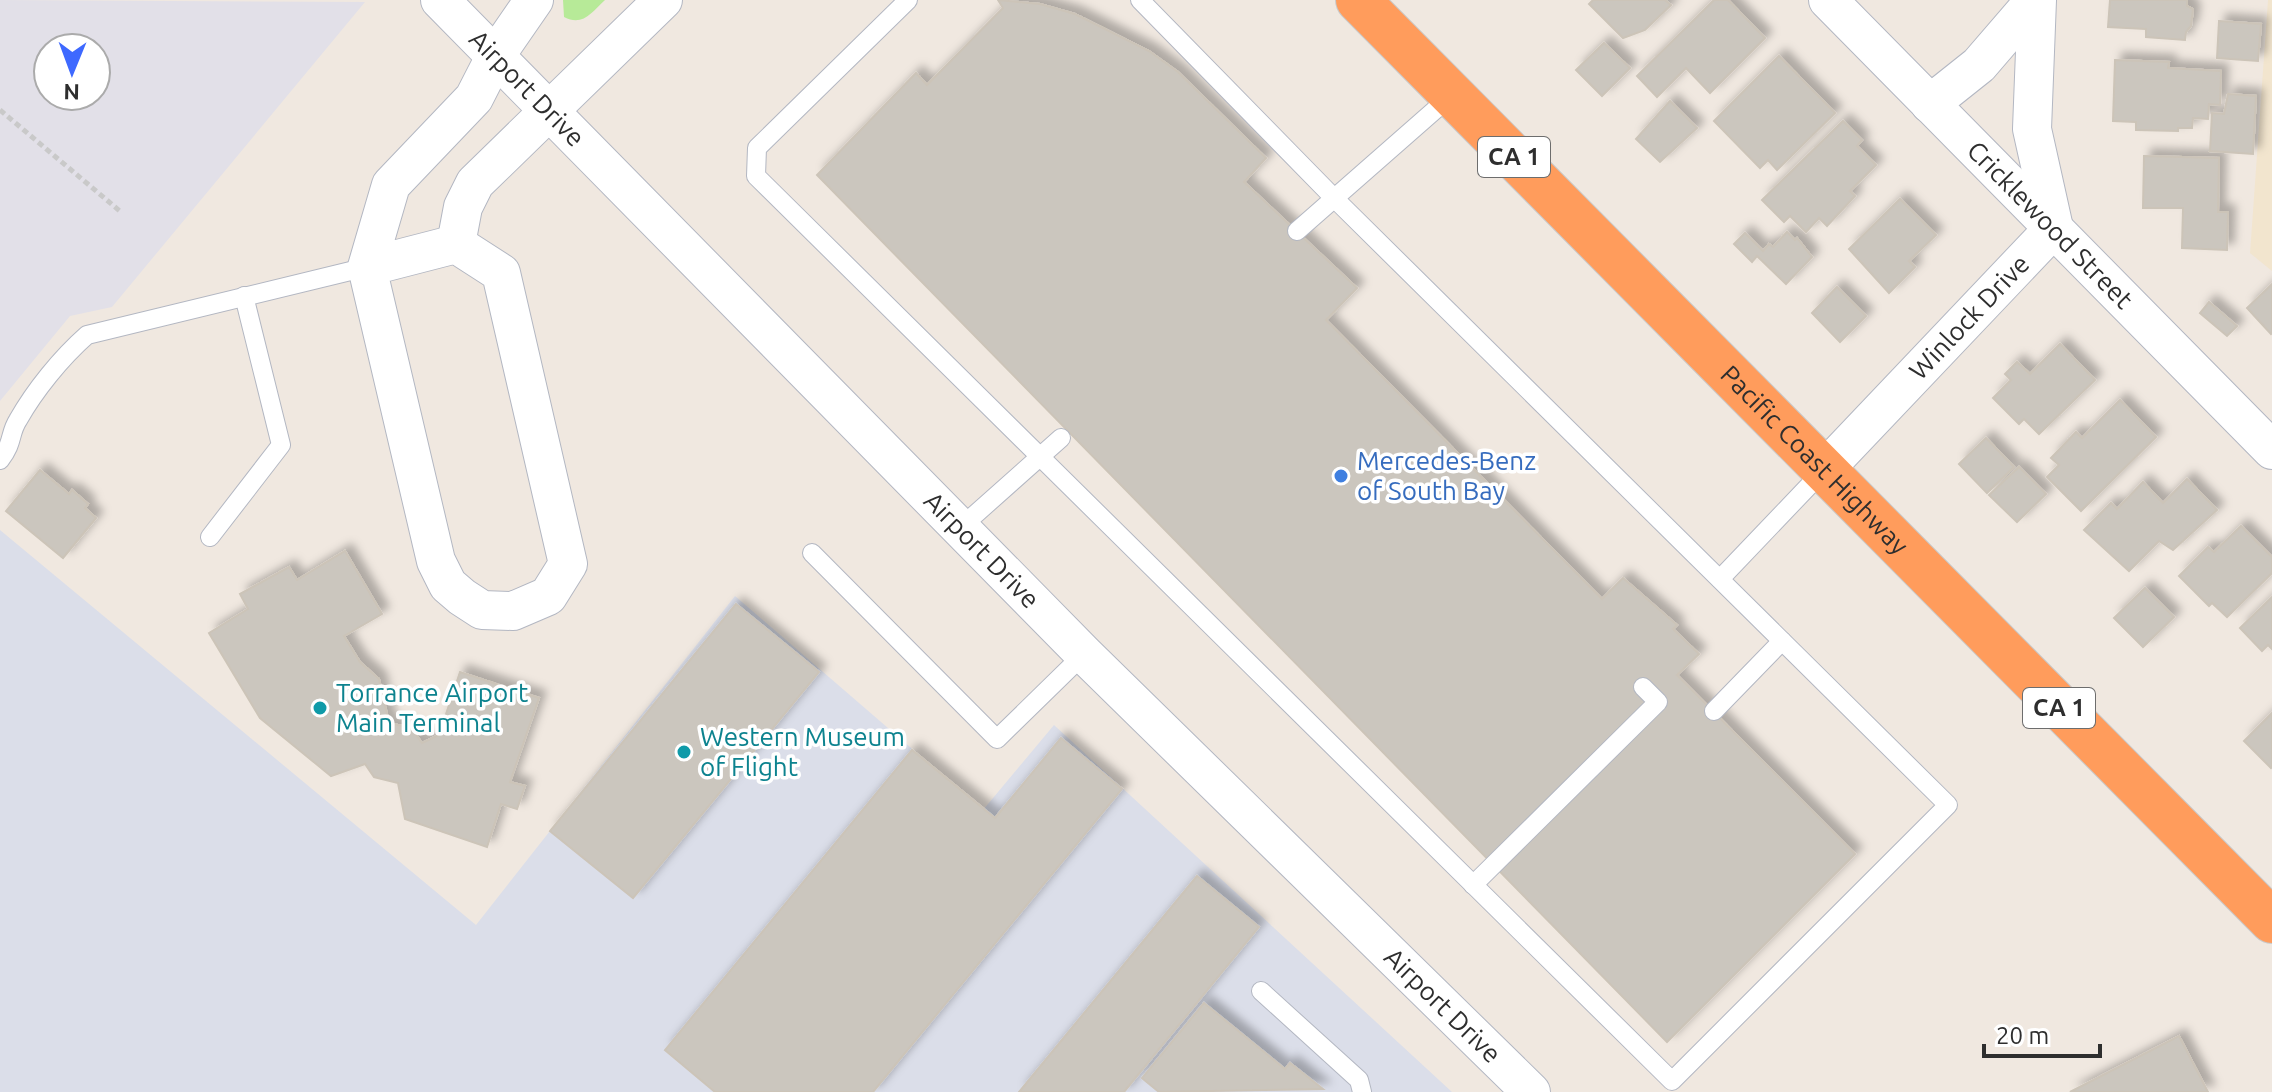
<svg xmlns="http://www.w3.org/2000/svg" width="2272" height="1092" viewBox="0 0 2272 1092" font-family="Ubuntu,sans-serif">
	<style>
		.industrial { fill: #e2e0e8; fill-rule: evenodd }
		.education { fill: #f2e5ce }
		.airport { fill: #dbdee9 }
		.green { fill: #b7ea98 }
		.building { fill: #cbc6be; stroke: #ccc4b8; stroke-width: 2; filter: url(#shadow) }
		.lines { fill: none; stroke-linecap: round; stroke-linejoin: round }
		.lane-casing { stroke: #b3b7c2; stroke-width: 20 }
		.street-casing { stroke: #b3b7c2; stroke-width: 40 }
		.highway-casing { stroke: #c9c9c9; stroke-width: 46 }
		.path { stroke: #c9c9c9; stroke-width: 5; stroke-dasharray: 6 4; stroke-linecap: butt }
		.lane { stroke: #fff; stroke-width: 18 }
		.street { stroke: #fff; stroke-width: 38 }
		.highway { stroke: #ff9c5c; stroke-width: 44 }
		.shop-dot { fill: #3f7fe0; stroke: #fff; stroke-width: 3 }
		.culture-dot { fill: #0f9aa8; stroke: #fff; stroke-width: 3 }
		.labels { text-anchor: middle; stroke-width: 7; stroke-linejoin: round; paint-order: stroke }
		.shield { fill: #fff; stroke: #6d6d6d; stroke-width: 2 }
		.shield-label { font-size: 24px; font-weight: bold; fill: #2e2e2e }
		.street-label { font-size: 26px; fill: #2e2e2e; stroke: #fff }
		.shop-label { font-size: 26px; fill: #366cbe; stroke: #fff; text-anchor: start }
		.culture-label { font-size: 26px; fill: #0d838f; stroke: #fff; text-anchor: start }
	</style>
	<defs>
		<filter id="shadow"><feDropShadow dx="7" dy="-7" stdDeviation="4" flood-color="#0004"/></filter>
	</defs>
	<rect width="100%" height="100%" fill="#f0e8e0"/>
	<!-- industrial -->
	<path class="industrial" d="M0 0 365 2 112 307 70 316 0 401ZM48 48H96V96H48Z"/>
	<!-- education -->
	<path class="education" d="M2268 0H2272V271L2250 253Z"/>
	<!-- airport -->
	<path class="airport" d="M0 530 476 925 735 596 983 810 1054 725 1452 1092H0Z"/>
	<!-- green -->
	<path class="green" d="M563 0H605C592 12 583 27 564 17Z"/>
	<!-- building -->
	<g class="building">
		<path d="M998 0 1040 4 1075 14 1149 51 1178 72 1266 158 1244 182 1357 288 1326 320 1602 599 1623 578 1677 625 1673 629 1699 654 1677 675 1855 854 1667 1042 817 175 916 73 927 85 1003 8Z"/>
		<path d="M1593 0H1665L1671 5 1645 30 1623 38 1589 4Z"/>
		<path d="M1714 0H1728L1765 38 1710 93 1686 68 1657 97 1637 76Z"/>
		<path d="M2110 0H2187V6L2193 9 2191 26 2186 32 2185 40 2146 37V29L2108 27Z"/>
		<path d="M2219 21 2261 24 2258 61 2217 58Z"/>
		<path d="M1604 43 1630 68 1602 96 1576 70Z"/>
		<path d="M1779 56 1835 113 1777 170 1768 160 1760 168 1714 121Z"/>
		<path d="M2115 60 2169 62 2168 68 2221 71 2220 105 2209 104 2208 119 2193 118 2192 128H2178V131L2136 130V122L2113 121Z"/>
		<path d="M2228 94 2256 96 2253 154 2210 151 2212 113 2224 114Z"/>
		<path d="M1670 101 1697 128 1660 162 1636 139Z"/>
		<path d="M1843 121 1862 140 1857 146 1876 165 1850 191 1855 196 1827 226 1819 218 1806 232 1790 216 1784 222 1762 200Z"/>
		<path d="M2144 156 2219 158 2218 212H2228L2227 250 2182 248 2183 208H2143Z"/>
		<path d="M1900 199 1936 235 1909 261 1915 267 1889 293 1849 249Z"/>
		<path d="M1787 232 1795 240 1797 238 1812 257 1786 284 1757 256 1752 262 1734 244 1745 233 1763 251 1769 244 1773 247Z"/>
		<path d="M2272 284V333L2271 334 2247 308Z"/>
		<path d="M1837 287 1866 316 1840 342 1812 313Z"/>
		<path d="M2209 302 2237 326 2227 336 2200 313Z"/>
		<path d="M2060 344 2095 380 2039 434 2024 419 2019 424 1993 398 2011 380 2005 374 2017 362 2030 374Z"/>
		<path d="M2120 400 2156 437 2081 511 2047 477 2059 465 2051 458 2076 432 2082 438Z"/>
		<path d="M1986 438 2014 467 1987 493 1959 464Z"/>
		<path d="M2019 467 2046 494 2017 522 1989 495Z"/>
		<path d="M40 470 69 494 72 490 88 504 85 508 96 518 63 558 6 511Z"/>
		<path d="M2187 479 2217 510 2173 550 2159 541 2129 571 2084 530 2111 503 2117 509 2143 482 2163 503Z"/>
		<path d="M2241 526 2272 557V573L2227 617 2212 603 2209 606 2179 576 2208 547 2214 552Z"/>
		<path d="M345 551 382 614 344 636 360 662 379 679 389 723 411 728 422 743 439 735 460 672 539 698 510 782 525 786 517 809 501 804 487 847 405 819 398 783 374 777 365 764 331 776 260 718 209 633 248 609 240 594 289 567 297 580Z"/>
		<path d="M2145 588 2174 617 2143 647 2114 618Z"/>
		<path d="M2272 597V649L2268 645 2262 651 2240 628Z"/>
		<path d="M736 604 819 672 633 898 550 831Z"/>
		<path d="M2272 713V767L2271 768 2244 741Z"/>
		<path d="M1061 738 1122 789 873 1092H715L665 1050 912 750 995 818Z"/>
		<path d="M1197 876 1259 927 1124 1092H1019Z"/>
		<path d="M1204 1003 1285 1069 1290 1063 1323 1089 1159 1092 1142 1078Z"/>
		<path d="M2179 1036 2208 1092H2070Z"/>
	</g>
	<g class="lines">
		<!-- lane casing -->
		<g class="lane-casing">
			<g id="lane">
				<path d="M908 0 757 148 756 176 1672 1081 1948 805 1334 198 1140 0"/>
				<path d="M1297 231 1452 95"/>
				<path d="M0 460C14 442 9 434 18 420 35 390 61 358 87 335L367 267"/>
				<path d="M961 527 1061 438"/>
				<path d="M210 537 281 445 244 296"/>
				<path d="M812 553 997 739 1084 654"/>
				<path d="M1720 579 1824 470"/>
				<path d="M1714 711 1782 641"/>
				<path d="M1473 885 1658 702 1643 687"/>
				<path d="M1261 991 1359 1080 1362 1092"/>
			</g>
		</g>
		<!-- street casing -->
		<g class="street-casing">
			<g id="street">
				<path id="s1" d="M440 0 1084 654 1531 1092"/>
				<path id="s2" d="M1828 0 2272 450"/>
				<path d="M2037 0 2032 129 2054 228"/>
				<path d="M1930 104 1979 65 2035 0"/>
				<path d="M456 244 463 207 475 183 663 0"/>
				<path d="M367 267 456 244 501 273 568 564 548 596 513 611 482 610 462 597 448 585 436 561 367 267 391 185 474 98 496 55 534 0"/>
				<path id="s3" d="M1826 468 2054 228"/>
			</g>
		</g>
		<!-- highway casing -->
		<g class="highway-casing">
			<g id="highway">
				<path id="s4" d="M1358 0 2272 921"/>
			</g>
		</g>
		<!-- path -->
		<path class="path" d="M0 110 121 212"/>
		<!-- lane -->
		<use href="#lane" class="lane"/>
		<!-- street -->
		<use href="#street" class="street"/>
		<!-- highway -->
		<use href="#highway" class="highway"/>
	</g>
	<!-- markers -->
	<circle class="shop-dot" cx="1341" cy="476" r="8"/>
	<g class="culture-dot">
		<circle cx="320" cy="708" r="8"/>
		<circle cx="684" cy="752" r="8"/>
	</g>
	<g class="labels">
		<!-- shield labels -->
		<g class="shield">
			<rect x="1478" y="137" width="72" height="40" rx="6"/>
			<rect x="2023" y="688" width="72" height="40" rx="6"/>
		</g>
		<g class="shield-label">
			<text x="1514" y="165">CA 1</text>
			<text x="2059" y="716">CA 1</text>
		</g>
		<!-- street labels -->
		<g class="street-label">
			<text dy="9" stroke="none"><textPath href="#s1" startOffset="124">Airport Drive</textPath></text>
			<text dy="9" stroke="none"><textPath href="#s2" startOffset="316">Cricklewood Street</textPath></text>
			<text dy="9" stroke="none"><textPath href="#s3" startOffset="208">Winlock Drive</textPath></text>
			<text dy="9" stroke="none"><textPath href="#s4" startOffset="648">Pacific Coast Highway</textPath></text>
			<text dy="9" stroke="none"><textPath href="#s1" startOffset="772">Airport Drive</textPath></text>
			<text dy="9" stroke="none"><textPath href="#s1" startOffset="1420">Airport Drive</textPath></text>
		</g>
		<!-- shop labels -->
		<g class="shop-label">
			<text x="1357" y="470">Mercedes-Benz<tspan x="1357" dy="30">of South Bay</tspan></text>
		</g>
		<!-- culture labels -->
		<g class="culture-label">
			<text x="336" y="702">Torrance Airport<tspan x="336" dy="30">Main Terminal</tspan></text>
			<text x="700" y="746">Western Museum<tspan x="700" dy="30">of Flight</tspan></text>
		</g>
	</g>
	<!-- north arrow -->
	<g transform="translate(72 72) rotate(181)"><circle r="38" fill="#ffffff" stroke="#ababab" stroke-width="2"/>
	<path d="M0-6L14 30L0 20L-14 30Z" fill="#3e69ff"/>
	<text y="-12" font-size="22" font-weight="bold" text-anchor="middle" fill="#2e2e2e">N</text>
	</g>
	<!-- scale -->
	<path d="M1984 1044v12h116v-12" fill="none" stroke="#2e2e2e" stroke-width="4"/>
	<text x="1996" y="1044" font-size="24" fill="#2e2e2e" stroke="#ffffff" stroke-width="6" paint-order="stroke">20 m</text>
</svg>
